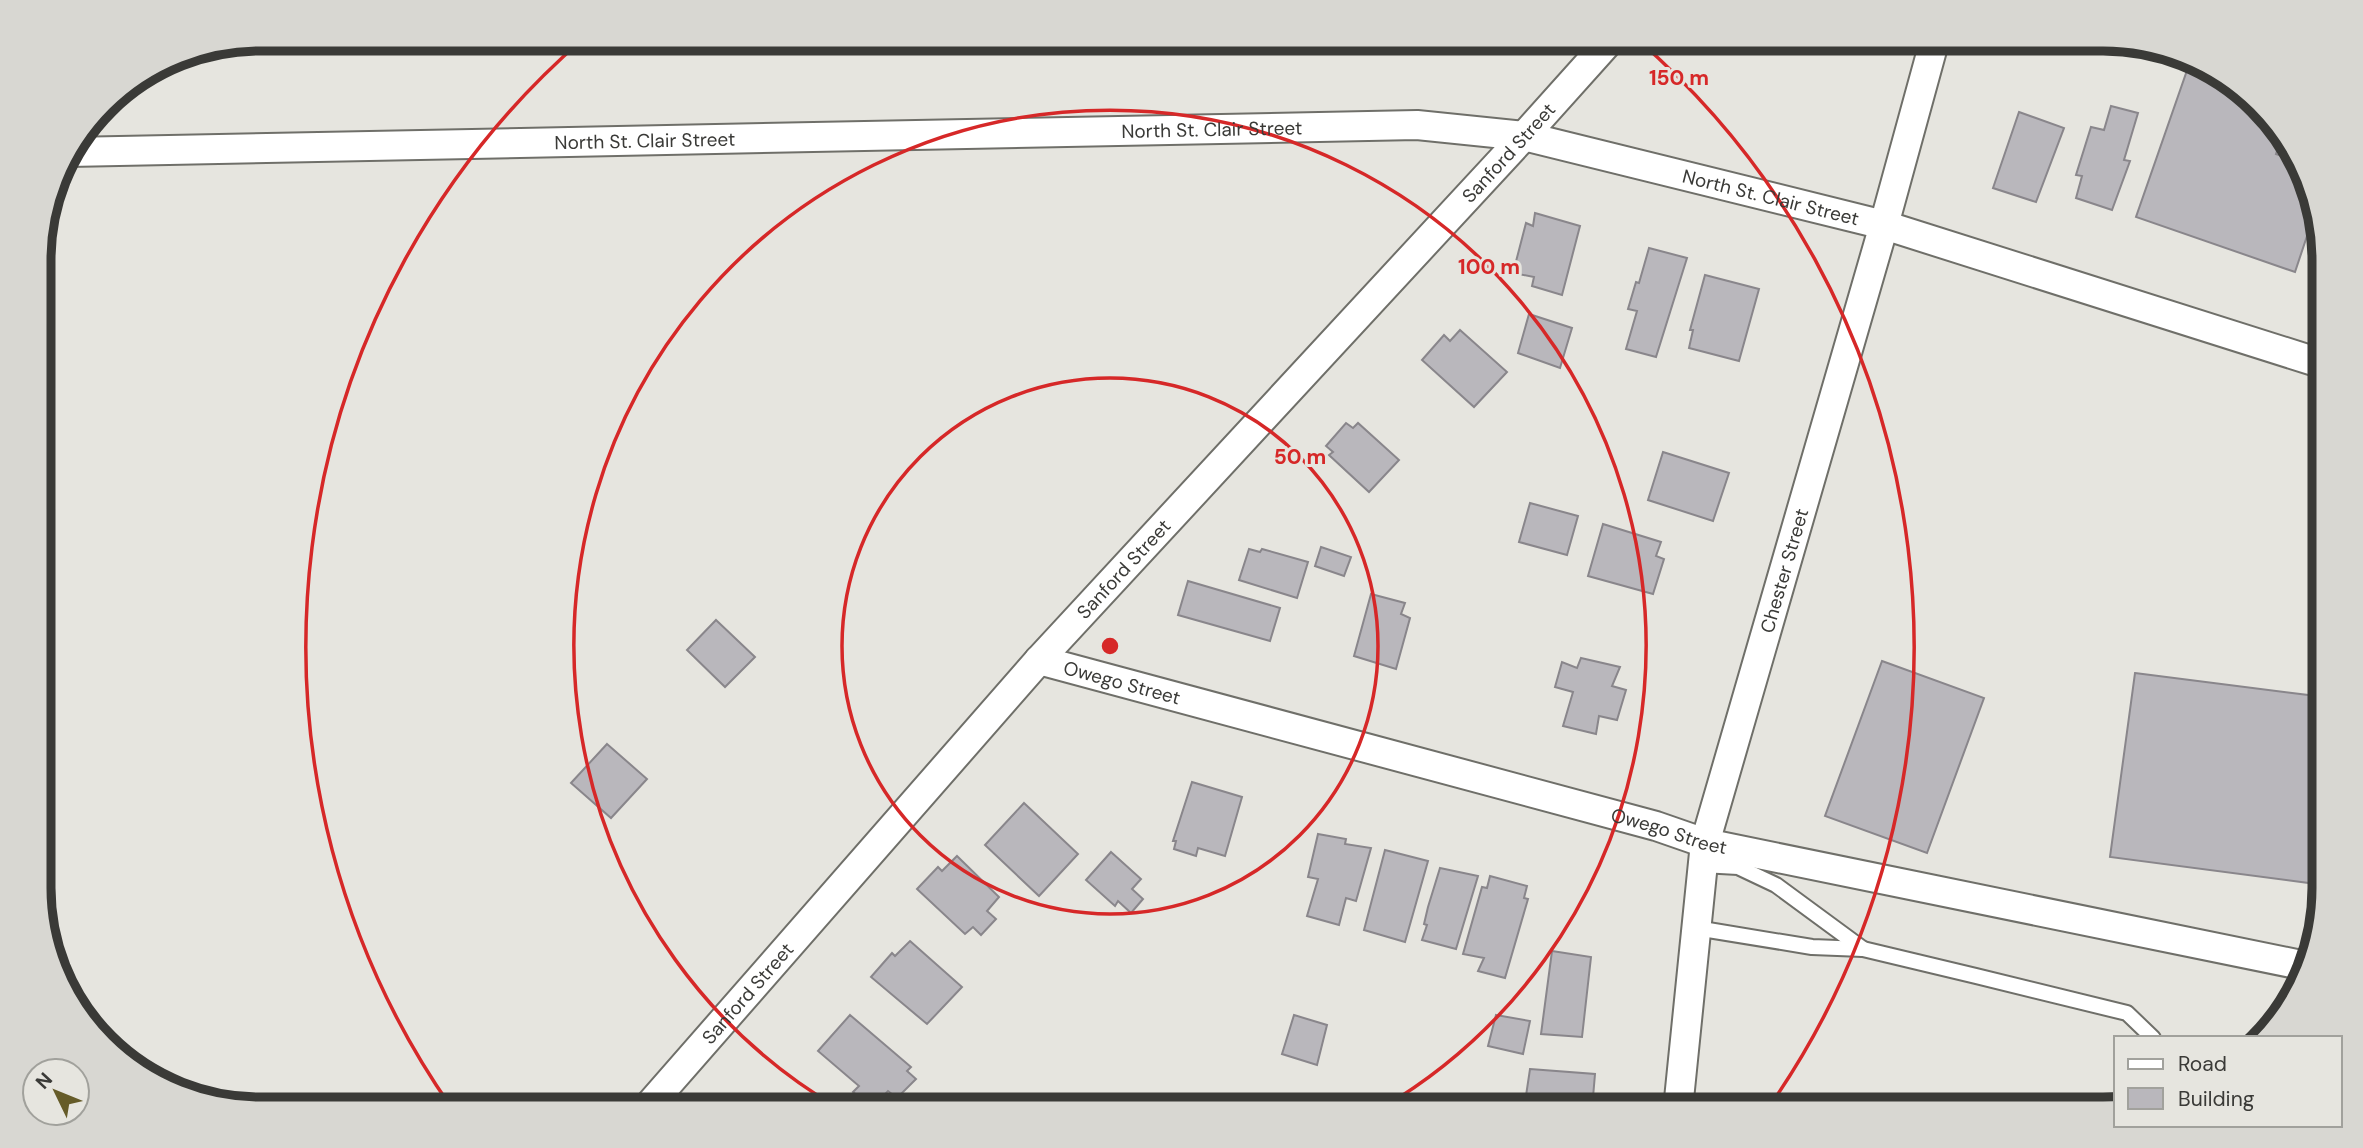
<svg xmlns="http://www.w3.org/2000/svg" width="2363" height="1148" viewBox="0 0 2363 1148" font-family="'DM Sans',sans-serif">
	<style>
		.building { fill: #b9b7bc; stroke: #89868b; stroke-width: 2 }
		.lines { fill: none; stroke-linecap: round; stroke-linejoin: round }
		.service-casing { stroke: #6f6f69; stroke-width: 18 }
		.minor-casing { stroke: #6f6f69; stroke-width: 32 }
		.service { stroke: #fff; stroke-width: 14 }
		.minor { stroke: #fff; stroke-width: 28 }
		.ring { fill: none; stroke: #d62828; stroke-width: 3.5 }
		.labels { text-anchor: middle; stroke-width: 6; stroke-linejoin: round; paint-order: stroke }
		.street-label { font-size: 19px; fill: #3a3a37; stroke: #e6e5df }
		.rim { fill: none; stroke: #3a3a37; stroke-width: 9 }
		.centre { fill: #d62828; stroke: #e6e5df; stroke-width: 3.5 }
		.ring-label { font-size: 21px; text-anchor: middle; font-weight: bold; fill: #d62828; stroke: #e6e5df; stroke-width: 6; stroke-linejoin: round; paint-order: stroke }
	</style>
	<rect width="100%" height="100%" fill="#e6e5df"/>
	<!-- building -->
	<g class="building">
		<path d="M2191 59 2201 61 2283 133 2276 154 2296 160 2315 212 2295 272 2136 217Z"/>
		<path d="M2111 106 2138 113 2124 160 2130 161 2112 210 2076 198 2082 176 2076 175 2091 127 2104 130Z"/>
		<path d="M2019 112 2064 128 2036 202 1993 188Z"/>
		<path d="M1535 213 1580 226 1562 295 1532 286 1534 277 1513 273 1526 223 1533 226Z"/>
		<path d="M1649 248 1687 258 1656 357 1626 349 1637 311 1628 309 1636 282 1639 283Z"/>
		<path d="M1705 275 1759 289 1739 361 1689 348 1693 330H1690Z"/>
		<path d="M1529 314 1572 328 1560 368 1518 353Z"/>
		<path d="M1460 330 1507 372 1474 407 1422 360 1444 335 1450 341Z"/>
		<path d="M1346 423 1353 428 1358 423 1399 460 1369 492 1329 455 1333 452 1326 446Z"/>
		<path d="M1663 452 1729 473 1713 521 1648 500Z"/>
		<path d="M1530 503 1578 516 1567 555 1519 542Z"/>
		<path d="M1603 524 1661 542 1656 556 1664 559 1653 594 1588 576Z"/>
		<path d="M1321 547 1351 557 1344 576 1315 566Z"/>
		<path d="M1249 549 1260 552 1262 549 1308 562 1297 598 1239 580Z"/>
		<path d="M1188 581 1280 608 1270 641 1178 615Z"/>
		<path d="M1371 594 1405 603 1401 614 1410 618 1396 669 1354 656Z"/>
		<path d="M716 620 755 657 725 687 687 650Z"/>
		<path d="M1581 658 1620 667 1612 686 1626 690 1617 720 1599 716 1596 734 1563 726 1573 692 1555 687 1562 662 1577 668Z"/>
		<path d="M1882 661 1984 698 1927 853 1825 816Z"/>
		<path d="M2135 673 2324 697V885L2110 857Z"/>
		<path d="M607 744 647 779 611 818 571 783Z"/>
		<path d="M1192 782 1242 797 1225 856 1198 848 1196 856 1174 849 1176 841H1173Z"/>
		<path d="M1024 803 1078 854 1039 896 985 845Z"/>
		<path d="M1318 834 1346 839 1345 844 1371 848 1356 901 1346 898 1339 925 1307 916 1318 879 1308 877Z"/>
		<path d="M1385 850 1428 861 1405 942 1364 930Z"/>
		<path d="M1111 852 1141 879 1132 889 1143 899 1131 913 1118 901 1115 906 1086 880Z"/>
		<path d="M957 856 999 897 987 911 996 919 981 935 973 927 965 934 917 889 938 867 942 871Z"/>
		<path d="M1440 868 1478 876 1456 949 1422 940 1427 925 1424 924 1428 907Z"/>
		<path d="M1490 876 1527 886 1524 898 1528 899 1505 978 1478 971 1484 958 1463 954 1482 887 1487 888Z"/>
		<path d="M910 941 962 987 927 1024 871 977 892 953 895 956Z"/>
		<path d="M1552 951 1591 957 1582 1037 1541 1034Z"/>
		<path d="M850 1015 911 1067 907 1071 916 1079 897 1098 888 1091 886 1093 893 1098 883 1109H874L853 1092 859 1086 818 1051Z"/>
		<path d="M1294 1015 1327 1025 1317 1065 1282 1054Z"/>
		<path d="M1496 1015 1530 1021 1523 1054 1488 1046Z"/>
		<path d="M1530 1069 1595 1074 1592 1109H1524Z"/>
	</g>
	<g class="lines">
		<!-- service casing -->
		<g class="service-casing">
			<g id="service">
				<path d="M1702 865 1738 867 1776 885 1863 949"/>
				<path d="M1696 928 1812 947 1863 949 1976 976 2127 1013 2153 1038"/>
			</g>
		</g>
		<!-- minor casing -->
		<g class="minor-casing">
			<g id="minor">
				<path id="s1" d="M69 152 1417 125 1524 136 1884 225 2323 364"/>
				<path id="s2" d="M1039 660 1656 826 1705 843 2306 966"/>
				<path id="s3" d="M646 1109 1039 660 1524 136 1611 39"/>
				<path id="s4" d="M1678 1109 1705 843 1884 225 1935 39"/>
			</g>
		</g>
		<!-- service -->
		<use href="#service" class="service"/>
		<!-- minor -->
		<use href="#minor" class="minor"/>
	</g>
	<!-- distance rings -->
	<g class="ring">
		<circle cx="1110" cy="646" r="268"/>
		<path d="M838 1108A536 536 0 1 1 1382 1108"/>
		<path d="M451 1107A804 804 0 0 1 583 39M1637 39A804 804 0 0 1 1769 1107"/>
	</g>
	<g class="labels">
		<!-- street labels -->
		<g class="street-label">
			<text dy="7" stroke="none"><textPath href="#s1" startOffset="1143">North St. Clair Street</textPath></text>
			<text dy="7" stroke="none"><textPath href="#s1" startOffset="576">North St. Clair Street</textPath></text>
			<text dy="7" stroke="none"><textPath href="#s3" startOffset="1288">Sanford Street</textPath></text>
			<text dy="7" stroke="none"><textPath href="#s1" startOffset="1710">North St. Clair Street</textPath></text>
			<text dy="7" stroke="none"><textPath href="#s3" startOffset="721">Sanford Street</textPath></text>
			<text dy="7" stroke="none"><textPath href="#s4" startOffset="551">Chester Street</textPath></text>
			<text dy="7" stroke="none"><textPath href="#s2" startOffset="86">Owego Street</textPath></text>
			<text dy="7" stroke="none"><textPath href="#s2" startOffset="653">Owego Street</textPath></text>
			<text dy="7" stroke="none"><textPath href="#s3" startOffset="154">Sanford Street</textPath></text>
		</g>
	</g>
	<!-- crop -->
	<path d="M0 0H2363V1148H0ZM260 51H2103A209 209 0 0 1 2312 260V888A209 209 0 0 1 2103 1097H260A209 209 0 0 1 51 888V260A209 209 0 0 1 260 51Z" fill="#d8d7d2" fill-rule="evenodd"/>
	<path class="rim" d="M260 51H2103A209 209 0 0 1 2312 260V888A209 209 0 0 1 2103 1097H260A209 209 0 0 1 51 888V260A209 209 0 0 1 260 51Z"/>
	<circle cx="1110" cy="646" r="10" class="centre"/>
	<g class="ring-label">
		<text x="1679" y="85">150 m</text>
		<text x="1489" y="274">100 m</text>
		<text x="1300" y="464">50 m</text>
	</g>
	<!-- legend -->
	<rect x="2114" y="1036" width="228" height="91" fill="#e6e5df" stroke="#a1a19c" stroke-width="2"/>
	<rect x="2128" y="1059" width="35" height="10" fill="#ffffff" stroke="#a1a19c" stroke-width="2"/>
	<text x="2178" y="1071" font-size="21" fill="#3a3a37">Road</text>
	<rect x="2128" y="1088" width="35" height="21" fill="#b9b7bc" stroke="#a1a19c" stroke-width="2"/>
	<text x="2178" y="1106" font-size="21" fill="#3a3a37">Building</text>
	<!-- north arrow -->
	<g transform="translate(56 1092) rotate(313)"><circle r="33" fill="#e6e5df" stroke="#a1a19c" stroke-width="2"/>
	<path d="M0-5L12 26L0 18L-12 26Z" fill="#655b28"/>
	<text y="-10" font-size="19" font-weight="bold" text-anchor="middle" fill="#3a3a37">N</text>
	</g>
</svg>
